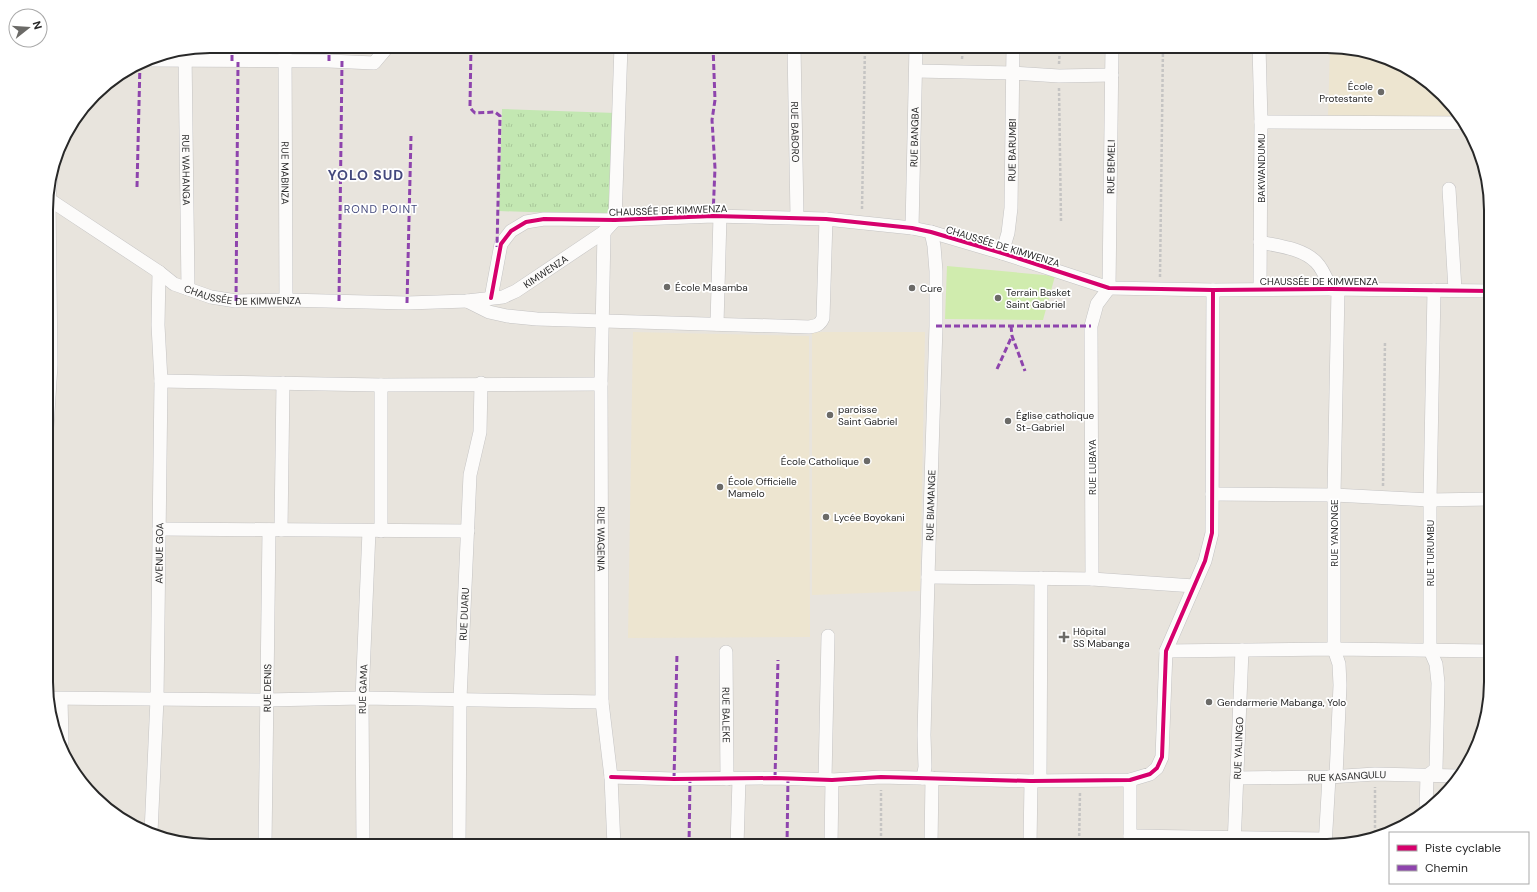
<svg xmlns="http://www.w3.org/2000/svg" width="1537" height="892" viewBox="0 0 1537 892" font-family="'DM Sans',sans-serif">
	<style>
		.education { fill: #ede5d0 }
		.grass { fill: url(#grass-tufts) }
		.pitch { fill: #d0ecae }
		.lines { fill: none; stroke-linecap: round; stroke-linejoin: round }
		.minor-casing { stroke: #c4c3c3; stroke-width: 14 }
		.path { stroke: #c5c4c3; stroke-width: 2.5; stroke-dasharray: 3 2; stroke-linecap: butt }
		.minor { stroke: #fcfbfa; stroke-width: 13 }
		.quiet { stroke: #8e44ad; stroke-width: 3; stroke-dasharray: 6 3; stroke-linecap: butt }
		.cycleway-casing { stroke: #fff; stroke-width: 6 }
		.cycleway { stroke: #d6006c; stroke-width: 4 }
		.poi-dot { fill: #6b6a67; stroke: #fff; stroke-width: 1.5 }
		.labels { text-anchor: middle; stroke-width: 3.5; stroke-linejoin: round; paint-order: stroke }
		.poi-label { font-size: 10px; fill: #282828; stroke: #fff; text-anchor: start }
		.street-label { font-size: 10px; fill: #282828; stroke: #fff }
		.neighbourhood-label { font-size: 11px; letter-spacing: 1px; fill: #44497d; stroke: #fff }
		.district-label { font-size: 14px; font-weight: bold; letter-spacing: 1px; fill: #44497d; stroke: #fff }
		.rim { fill: none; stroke: #282828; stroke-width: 2 }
	</style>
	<defs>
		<pattern id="grass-tufts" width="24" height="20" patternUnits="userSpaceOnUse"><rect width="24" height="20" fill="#c3e7b2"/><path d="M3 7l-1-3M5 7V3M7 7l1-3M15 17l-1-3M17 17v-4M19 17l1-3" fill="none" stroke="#a8c699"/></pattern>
	</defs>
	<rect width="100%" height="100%" fill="#e8e4dd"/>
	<!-- education -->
	<g class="education">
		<path d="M1330 46 1370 52 1409 68 1463 119 1328 116Z"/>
		<path d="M633 332 809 336 810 637 628 638Z"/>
		<path d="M812 332H925L920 591 812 595Z"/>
	</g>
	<!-- grass -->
	<path class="grass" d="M502 109 616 113 613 215 499 211Z"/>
	<!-- pitch -->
	<path class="pitch" d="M947 266 1055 276 1043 320 945 319Z"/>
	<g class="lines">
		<!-- minor casing -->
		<g class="minor-casing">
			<g id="minor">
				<path id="s1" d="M285 46 286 300"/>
				<path id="s2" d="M794 46 797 217"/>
				<path d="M1259 46 1261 122 1260 289"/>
				<path id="s3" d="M185 51 188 289"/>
				<path d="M145 60 329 61 374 63 385 50V46"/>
				<path d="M916 71 1013 73 1059 76 1112 75"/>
				<path d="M1261 122 1466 123"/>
				<path d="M1449 189 1455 290"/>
				<path id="s4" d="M47 198 159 272 174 284 211 297 236 301 286 300 407 303 467 301 503 297 516 291 604 232 615 220"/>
				<path d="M615 220 621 46"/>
				<path id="s5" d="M912 228 916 46"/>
				<path id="s6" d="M604 232 601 384 602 702 611 777 614 846"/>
				<path d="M1260 242C1278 246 1302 248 1316 262 1323 269 1327 280 1331 289"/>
				<path id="s7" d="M1002 253 1008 233 1011 208 1013 46"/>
				<path d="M491 298 501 244 511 231 526 222 544 219 615 220 713 216 826 219 912 228 931 232 1002 253 1109 288 1213 290 1331 289 1491 291"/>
				<path d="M467 301 489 312 507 316 537 319 809 327C816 326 820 325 823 318L826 219"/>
				<path d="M717 324 720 216"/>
				<path d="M161 381 381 385 601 384"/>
				<path d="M47 428 51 365 49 199 51 176"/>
				<path d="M1212 494 1334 495 1430 500 1491 499"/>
				<path d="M159 529 468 531"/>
				<path d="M281 530 283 383"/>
				<path d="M381 531V385"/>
				<path d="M928 577 1092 579 1194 586"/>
				<path id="s8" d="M1092 579 1091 326 1097 304 1109 288 1112 46"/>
				<path d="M1166 651 1334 649 1491 651"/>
				<path id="s9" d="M726 652 727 779"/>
				<path d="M47 698 266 700 362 698 602 702"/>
				<path d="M61 699 62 742"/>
				<path d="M1336 776 1340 685 1339 664 1334 649V495L1338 289"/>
				<path d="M611 777 674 779 775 778 832 780 881 777 1031 781 1130 780 1150 774 1157 768 1162 757 1166 651 1205 561 1212 533 1213 290"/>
				<path id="s10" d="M923 778 925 767 924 735 928 577 936 326V271L934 246 931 232"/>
				<path id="s11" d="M1237 778 1329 777 1375 774 1457 776"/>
				<path d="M825 779 828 636"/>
				<path d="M1040 780 1041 578"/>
				<path d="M1130 780V846"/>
				<path d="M1426 809 1427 776 1436 769 1438 683 1436 664 1430 650V500L1434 290"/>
				<path id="s12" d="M151 833 157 699 161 381 158 325 159 272"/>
				<path d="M1130 836 1325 839"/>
				<path id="s13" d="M265 846 269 530"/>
				<path id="s14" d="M363 846 362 698 369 531"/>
				<path id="s15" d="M459 846 460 699 470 475 480 432 481 383"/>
				<path d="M737 846 739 779"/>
				<path d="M831 846 832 780"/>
				<path d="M931 846 932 778"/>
				<path d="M1030 846 1031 781"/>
				<path id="s16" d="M1234 846 1242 650"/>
				<path d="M1325 846 1329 777"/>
			</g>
		</g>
		<!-- path -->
		<g class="path">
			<path d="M962 59 963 46"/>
			<path d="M1059 64 1060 46"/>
			<path d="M1059 88 1061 221"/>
			<path d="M862 209 865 46"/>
			<path d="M1160 277 1163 46"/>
			<path d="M1383 486 1385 341"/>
			<path d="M1486 486 1489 344"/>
			<path d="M1375 838V787"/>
			<path d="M881 846V790"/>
			<path d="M1079 846 1080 792"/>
		</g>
		<!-- minor -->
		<use href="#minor" class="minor"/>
		<!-- quiet -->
		<g class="quiet">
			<path d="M471 46 470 106 472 110 475 113 495 112 500 116 497 247"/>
			<path d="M713 46 715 100 712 120 715 168 713 216"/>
			<path d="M232 61V46"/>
			<path d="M329 61V46"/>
			<path d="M137 187 140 63"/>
			<path d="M236 301 238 62"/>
			<path d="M339 301 342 61"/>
			<path d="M407 303 411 136"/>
			<path d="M936 326H1091"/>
			<path d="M1011 326 1012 336 1025 371"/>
			<path d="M997 369 1012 336"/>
			<path d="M775 778 778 660"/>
			<path d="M674 779 677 653"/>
			<path d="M689 846 690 779"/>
			<path d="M787 846 788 778"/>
		</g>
		<!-- cycleway casing -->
		<g class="cycleway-casing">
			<g id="cycleway">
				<path d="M491 298 501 244 511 231 526 222 544 219 615 220 713 216 826 219 912 228 931 232 1002 253 1109 288 1213 290 1331 289 1491 291"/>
				<path d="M611 777 674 779 775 778 832 780 881 777 1031 781 1130 780 1150 774 1157 768 1162 757 1166 651 1205 561 1212 533 1213 290"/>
			</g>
		</g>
		<!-- cycleway -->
		<use href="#cycleway" class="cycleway"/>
	</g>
	<!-- markers -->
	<g class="poi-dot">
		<circle cx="1381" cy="92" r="4"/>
		<circle cx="667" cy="287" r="4"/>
		<circle cx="912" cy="288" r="4"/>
		<circle cx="998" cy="298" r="4"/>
		<circle cx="830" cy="415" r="4"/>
		<circle cx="1008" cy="421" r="4"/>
		<circle cx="867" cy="461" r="4"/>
		<circle cx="720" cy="487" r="4"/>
		<circle cx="826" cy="517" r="4"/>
		<path d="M1062 631h4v4h4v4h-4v4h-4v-4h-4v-4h4z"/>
		<circle cx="1209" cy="702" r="4"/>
	</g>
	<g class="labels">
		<!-- poi labels -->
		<g class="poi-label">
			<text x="1373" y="90" text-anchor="end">École<tspan x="1373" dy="12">Protestante</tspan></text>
			<text x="675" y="291">École Masamba</text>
			<text x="920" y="292">Cure</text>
			<text x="1006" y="296">Terrain Basket<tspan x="1006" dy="12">Saint Gabriel</tspan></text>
			<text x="838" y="413">paroisse<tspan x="838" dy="12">Saint Gabriel</tspan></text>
			<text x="1016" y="419">Église catholique<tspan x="1016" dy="12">St-Gabriel</tspan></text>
			<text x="859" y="465" text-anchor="end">École Catholique</text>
			<text x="728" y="485">École Officielle<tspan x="728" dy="12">Mamelo</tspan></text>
			<text x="834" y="521">Lycée Boyokani</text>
			<text x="1073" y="635">Hôpital<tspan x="1073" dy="12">SS Mabanga</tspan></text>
			<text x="1217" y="706">Gendarmerie Mabanga, Yolo</text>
		</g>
		<!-- street labels -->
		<g class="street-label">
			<text dy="4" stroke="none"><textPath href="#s2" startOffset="86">RUE BABORO</textPath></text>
			<text dy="4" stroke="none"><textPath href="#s5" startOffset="91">RUE BANGBA</textPath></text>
			<text dy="4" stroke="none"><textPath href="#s7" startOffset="104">RUE BARUMBI</textPath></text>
			<text dy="4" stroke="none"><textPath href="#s8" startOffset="417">RUE BEMELI</textPath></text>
			<text transform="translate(1261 168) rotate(-90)" y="4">BAKWANDUMU</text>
			<text dy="4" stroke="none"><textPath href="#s3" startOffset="119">RUE WAHANGA</textPath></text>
			<text dy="4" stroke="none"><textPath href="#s1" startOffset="127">RUE MABINZA</textPath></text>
			<text transform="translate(668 210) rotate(-2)" y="4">CHAUSSÉE DE KIMWENZA</text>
			<text transform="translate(1003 246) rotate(17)" y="4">CHAUSSÉE DE KIMWENZA</text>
			<text dy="4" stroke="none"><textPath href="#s4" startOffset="535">KIMWENZA</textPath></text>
			<text x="1319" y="285">CHAUSSÉE DE KIMWENZA</text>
			<text dy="4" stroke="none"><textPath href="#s4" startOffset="224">CHAUSSÉE DE KIMWENZA</textPath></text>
			<text transform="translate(1092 467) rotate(-90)" y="4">RUE LUBAYA</text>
			<text dy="4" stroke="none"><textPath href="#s10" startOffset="273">RUE BIAMANGE</textPath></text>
			<text transform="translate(1334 533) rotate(-90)" y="4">RUE YANONGE</text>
			<text dy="4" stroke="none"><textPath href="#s6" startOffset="307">RUE WAGENIA</textPath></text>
			<text dy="4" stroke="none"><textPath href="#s12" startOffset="280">AVENUE GOA</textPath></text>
			<text transform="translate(1430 553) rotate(-90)" y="4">RUE TURUMBU</text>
			<text dy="4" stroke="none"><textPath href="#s15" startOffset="232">RUE DUARU</textPath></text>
			<text dy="4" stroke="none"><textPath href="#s13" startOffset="158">RUE DENIS</textPath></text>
			<text dy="4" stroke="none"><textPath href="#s14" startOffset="157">RUE GAMA</textPath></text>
			<text dy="4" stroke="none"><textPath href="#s9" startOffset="63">RUE BALEKE</textPath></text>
			<text dy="4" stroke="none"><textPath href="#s16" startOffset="98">RUE YALINGO</textPath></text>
			<text dy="4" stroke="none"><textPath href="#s11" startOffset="110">RUE KASANGULU</textPath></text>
		</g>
		<!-- neighbourhood labels -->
		<g class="neighbourhood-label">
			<text x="381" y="213">ROND POINT</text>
		</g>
		<!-- district labels -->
		<g class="district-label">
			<text x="366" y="180">YOLO SUD</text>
		</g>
	</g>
	<!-- crop -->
	<path d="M0 0H1537V892H0ZM210 53H1327A157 157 0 0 1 1484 210V682A157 157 0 0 1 1327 839H210A157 157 0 0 1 53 682V210A157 157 0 0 1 210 53Z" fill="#fff" fill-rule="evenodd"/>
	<path class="rim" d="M210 53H1327A157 157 0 0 1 1484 210V682A157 157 0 0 1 1327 839H210A157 157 0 0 1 53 682V210A157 157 0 0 1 210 53Z"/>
	<!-- legend -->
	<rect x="1389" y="832" width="140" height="52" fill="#ffffff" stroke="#a9a9a9"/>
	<rect x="1397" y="845" width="20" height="6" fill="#d6006c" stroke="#a9a9a9"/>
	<text x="1425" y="852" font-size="12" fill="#282828">Piste cyclable</text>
	<rect x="1397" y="865" width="20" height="6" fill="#8e44ad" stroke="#a9a9a9"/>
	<text x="1425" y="872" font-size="12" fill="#282828">Chemin</text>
	<!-- north arrow -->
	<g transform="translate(28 28) rotate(73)"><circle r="19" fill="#ffffff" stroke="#a9a9a9"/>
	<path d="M0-3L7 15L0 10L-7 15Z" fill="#6b6a67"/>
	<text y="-6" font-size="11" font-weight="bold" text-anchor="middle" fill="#282828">N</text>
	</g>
</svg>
